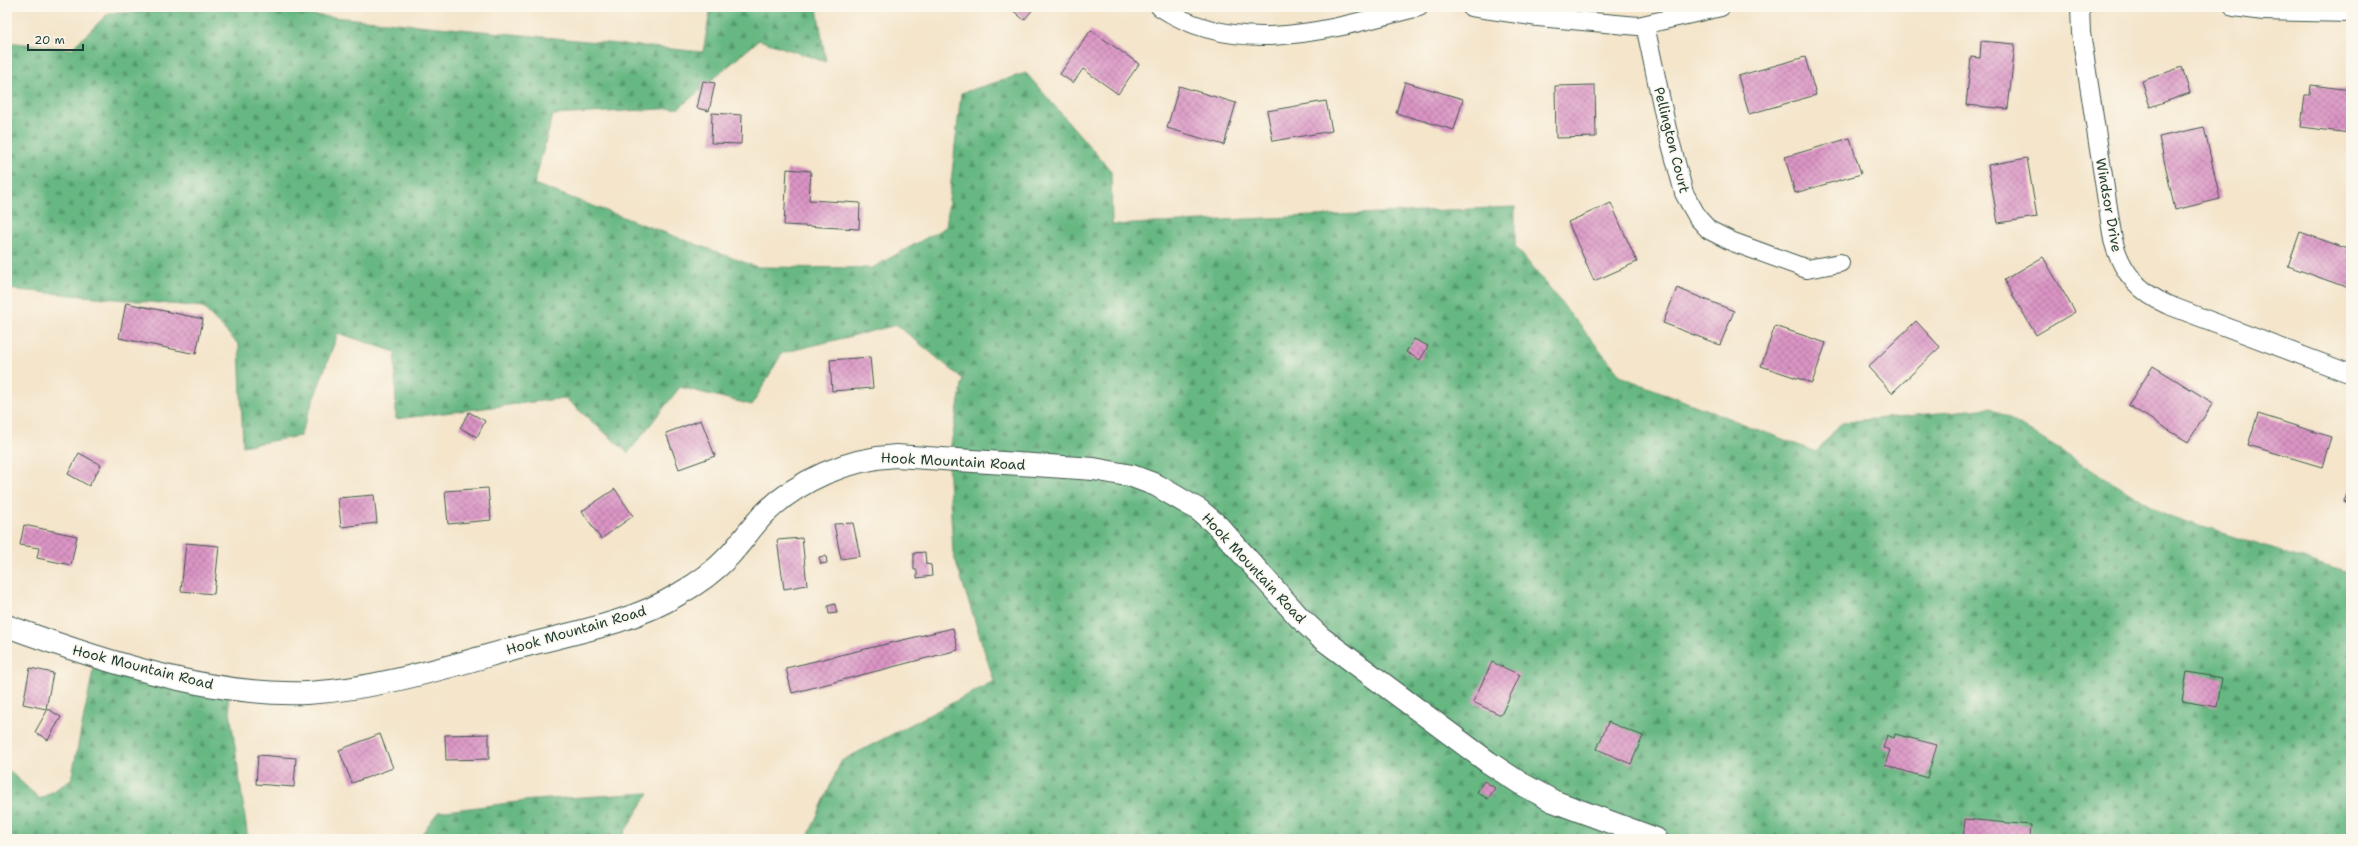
<svg xmlns="http://www.w3.org/2000/svg" width="2358" height="846" viewBox="0 0 2358 846" font-family="'Shantell Sans',sans-serif">
	<style>
		.forest { fill: url(#forest-firs); stroke: #427a5b }
		.building { fill: url(#building-cross-hatch) }
		.lines { fill: none; stroke-linecap: round; stroke-linejoin: round }
		.minor-casing { stroke: #3f564b; stroke-width: 20 }
		.tertiary-casing { stroke: #3f564b; stroke-width: 24 }
		.minor { stroke: #fff; stroke-width: 18 }
		.tertiary { stroke: #fff; stroke-width: 22 }
		.labels { text-anchor: middle; stroke-width: 3.5; stroke-linejoin: round; paint-order: stroke }
		.street-label { font-size: 14px; fill: #1f3d34; stroke: #fbf7ec }
	</style>
	<defs>
		<pattern id="forest-firs" width="22" height="20" patternUnits="userSpaceOnUse"><rect width="22" height="20" fill="#66b782"/><path d="M5 1l3.5 6h-7zM16 11l3.5 6h-7z" fill="#53966b"/></pattern>
		<pattern id="building-cross-hatch" width="8" height="8" patternUnits="userSpaceOnUse"><rect width="8" height="8" fill="#db94c5"/><path d="M0 0l8 8M0 8l8-8" fill="none" stroke="#b17aa1"/></pattern>
	</defs>
	<rect width="100%" height="100%" fill="#fbf7ec"/>
	<filter id="ink" filterUnits="userSpaceOnUse"><feTurbulence type="fractalNoise" baseFrequency=".025" numOctaves="2"/><feDisplacementMap in="SourceGraphic" scale="8" xChannelSelector="R" yChannelSelector="G"/><feConvolveMatrix kernelMatrix="1 2 1 2 8 2 1 2 1" color-interpolation-filters="sRGB"/></filter>
	<filter id="wash" filterUnits="userSpaceOnUse"><feTurbulence type="fractalNoise" baseFrequency=".012" numOctaves="4" result="noise"/><feDisplacementMap in="SourceGraphic" scale="16" xChannelSelector="R" yChannelSelector="G"/><feGaussianBlur stdDeviation="0.9" result="paint"/><feColorMatrix in="noise" values="0 0 0 0 0 0 0 0 0 0 0 0 0 0 0 0 0 1.4 0 .05"/><feComposite in="paint" operator="in"/></filter>
	<g filter="url(#wash)">
		<rect width="100%" height="100%" fill="#f4e5cb"/>
		<!-- forest -->
		<g class="forest">
			<path d="M711 7 817 8 826 62 759 40 679 108 553 115 534 184 757 267 872 268 946 227 961 93 1026 73 1111 171 1112 225 1515 207V246L1622 377 1816 452 1842 422 1992 408 2165 515 2351 574V839H807L841 761 994 681 953 553 948 461 963 379 897 325 782 353 752 405 680 387 628 453 565 398 396 419 395 352 338 333 300 436 243 446 239 345 203 307 7 289V42L71 49 109 13 238 8 703 52Z"/>
			<path d="M96 656 227 690 248 839H7V769L40 799 71 780Z"/>
			<path d="M649 793 620 839H418L438 812 533 800Z"/>
		</g>
		<g id="blocks">
			<!-- building -->
			<g class="building">
				<path d="M1009 7H1035L1024 20Z"/>
				<path d="M1091 30 1139 64 1118 94 1083 69 1073 83 1060 74Z"/>
				<path d="M1981 41 2015 44 2008 109 1966 105 1971 57 1980 58Z"/>
				<path d="M1805 57 1816 95 1749 114 1738 76Z"/>
				<path d="M2182 67 2190 93 2150 107 2142 81Z"/>
				<path d="M703 81 715 83 709 111 697 108Z"/>
				<path d="M1405 82 1463 99 1454 130 1396 113Z"/>
				<path d="M1595 85 1596 137 1556 138 1555 86Z"/>
				<path d="M2311 85 2351 90 2350 133 2301 127 2305 95H2310Z"/>
				<path d="M1179 86 1236 103 1224 145 1167 128Z"/>
				<path d="M1326 101 1332 131 1273 141 1267 111Z"/>
				<path d="M712 113 742 115 741 144 711 143Z"/>
				<path d="M2204 127 2220 199 2175 210 2159 137Z"/>
				<path d="M1850 138 1861 174 1795 193 1785 157Z"/>
				<path d="M2027 158 2037 217 1998 223 1988 165Z"/>
				<path d="M787 169 811 171 809 200 860 203 859 229 784 225Z"/>
				<path d="M1611 203 1637 262 1594 281 1568 222Z"/>
				<path d="M2300 232 2351 250V289L2288 266Z"/>
				<path d="M2043 257 2075 312 2036 335 2004 280Z"/>
				<path d="M1677 288 1734 311 1720 345 1663 323Z"/>
				<path d="M126 303 203 319 196 354 119 338Z"/>
				<path d="M1916 321 1940 347 1892 393 1868 367Z"/>
				<path d="M1775 326 1826 343 1812 383 1761 366Z"/>
				<path d="M1414 339 1428 346 1420 360 1406 352Z"/>
				<path d="M870 357 873 388 832 391 830 360Z"/>
				<path d="M2153 366 2213 403 2188 442 2128 405Z"/>
				<path d="M469 412 485 421 477 437 460 428Z"/>
				<path d="M2258 414 2331 437 2322 467 2248 445Z"/>
				<path d="M701 420 715 456 679 469 666 433Z"/>
				<path d="M79 453 101 465 89 486 68 474Z"/>
				<path d="M2351 487V504L2344 501Z"/>
				<path d="M488 488 491 520 448 524 445 491Z"/>
				<path d="M615 489 633 516 601 539 582 511Z"/>
				<path d="M374 495 377 523 341 527 338 498Z"/>
				<path d="M853 523 860 556 841 559 834 524Z"/>
				<path d="M24 525 77 536 71 565 37 558 39 548 20 545Z"/>
				<path d="M802 538 807 585 784 589 777 540Z"/>
				<path d="M186 543 219 546 214 594 181 591Z"/>
				<path d="M925 552 926 564 931 565 932 576 917 578V570H914V553Z"/>
				<path d="M826 556 827 563 821 564 819 557Z"/>
				<path d="M835 604 837 613 829 614 828 606Z"/>
				<path d="M953 628 958 650 792 693 786 668Z"/>
				<path d="M1492 662 1520 675 1501 715 1473 702Z"/>
				<path d="M30 668 53 673 46 709 23 704Z"/>
				<path d="M2187 672 2222 678 2217 707 2182 701Z"/>
				<path d="M48 709 61 717 48 740 35 732Z"/>
				<path d="M1608 722 1643 736 1631 764 1597 749Z"/>
				<path d="M380 734 393 768 352 783 339 750Z"/>
				<path d="M489 734V759L446 760 445 735Z"/>
				<path d="M1895 734 1937 745 1927 778 1885 765 1890 750 1883 748 1887 735 1894 738Z"/>
				<path d="M258 755 296 758 294 787 256 784Z"/>
				<path d="M1484 781 1495 788 1488 799 1477 792Z"/>
				<path d="M1965 819 2031 825 2030 839H1963Z"/>
			</g>
		</g>
	</g>
	<g filter="url(#ink)">
		<use href="#blocks" fill-opacity="0" stroke="#3f564b" stroke-width="1"/>
		<g class="lines">
			<!-- minor casing -->
			<g class="minor-casing">
				<g id="minor">
					<path d="M1160 7C1240 60 1334 28 1419 7"/>
					<path d="M1471 7 1538 17 1638 26 1721 7"/>
					<path d="M2080 7 2081 33 2113 240C2121 271 2138 292 2168 305L2351 374"/>
					<path d="M2234 7 2264 11 2351 13"/>
					<path d="M1645 25 1667 129 1684 193 1698 218 1709 230 1733 242 1807 269 1840 263"/>
				</g>
			</g>
			<!-- tertiary casing -->
			<g class="tertiary-casing">
				<path id="tertiary" d="M7 626C97 659 211 697 307 693 379 689 450 666 519 647 572 633 632 623 679 594 697 584 715 571 729 556 741 543 751 528 763 515 798 480 847 459 896 456L1094 469 1132 476 1156 485 1199 510 1218 526 1298 616 1320 637 1488 762 1520 783 1553 801 1656 839"/>
			</g>
			<!-- minor -->
			<use href="#minor" class="minor"/>
			<!-- tertiary -->
			<use href="#tertiary" class="tertiary"/>
		</g>
	</g>
	<g class="labels">
		<!-- street labels -->
		<g class="street-label">
			<text transform="translate(1672 140) rotate(76)" y="5">Pellington Court</text>
			<text transform="translate(2109 205) rotate(80)" y="5">Windsor Drive</text>
			<text transform="translate(953 461) rotate(3)" y="5">Hook Mountain Road</text>
			<text transform="translate(1254 568) rotate(47)" y="5">Hook Mountain Road</text>
			<text transform="translate(576 630) rotate(-16)" y="5">Hook Mountain Road</text>
			<text transform="translate(143 667) rotate(14)" y="5">Hook Mountain Road</text>
		</g>
	</g>
	<!-- margin -->
	<rect width="2358" height="846" fill="none" stroke="#fbf7ec" stroke-width="24"/>
	<!-- scale -->
	<path d="M28 44v6h55v-6" fill="none" stroke="#1f3d34" stroke-width="2"/>
	<text x="34" y="44" font-size="12" fill="#1f3d34" stroke="#fbf7ec" stroke-width="3" paint-order="stroke">20 m</text>
</svg>
